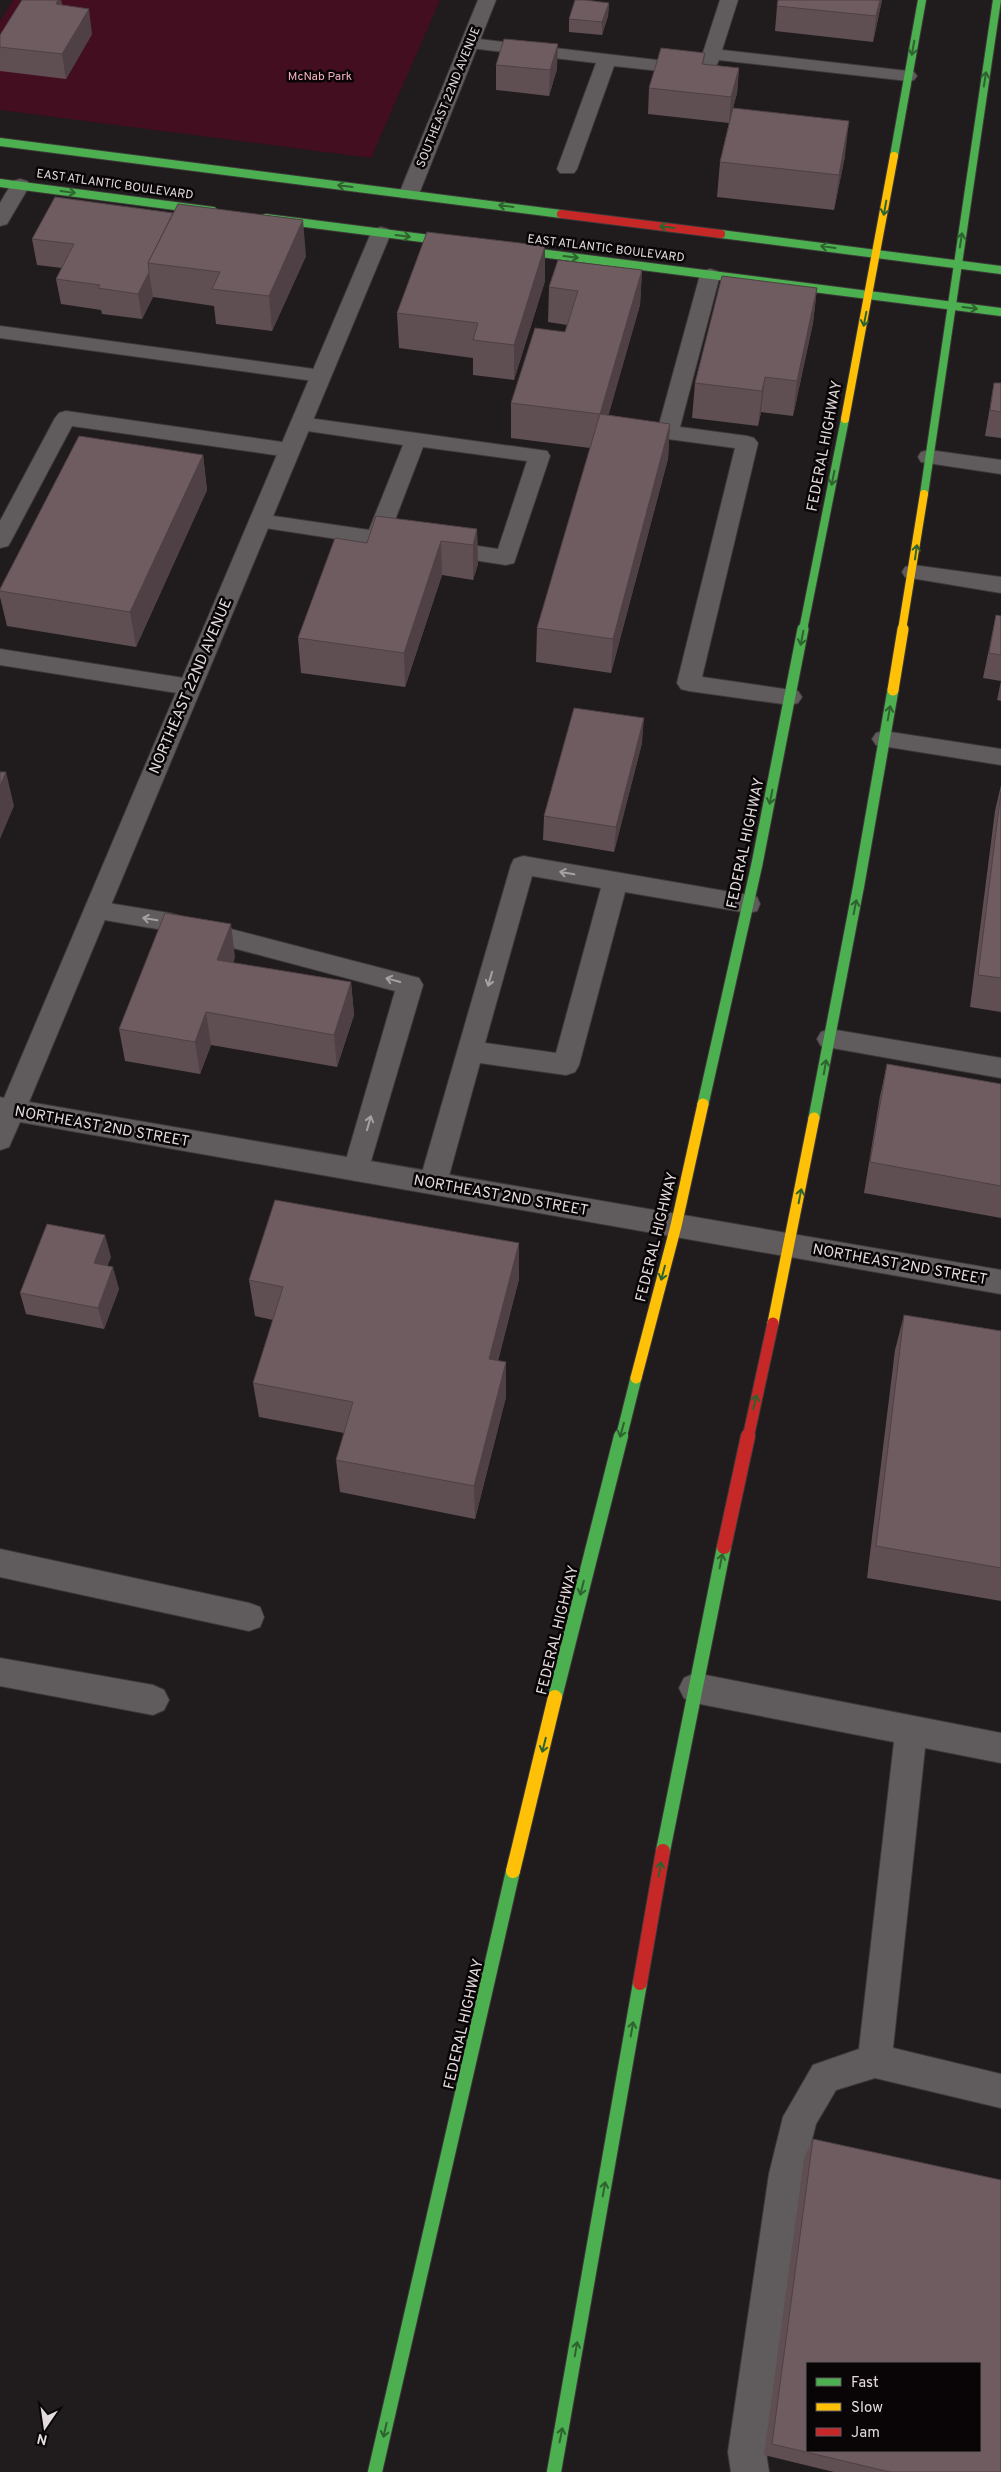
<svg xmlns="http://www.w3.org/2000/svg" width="1001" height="2472" viewBox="0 0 1001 2472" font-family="Overpass,sans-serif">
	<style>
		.green { fill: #420e20 }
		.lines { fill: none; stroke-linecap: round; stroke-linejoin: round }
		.lane-casing { stroke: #3d3839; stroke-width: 2 }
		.street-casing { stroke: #3d3839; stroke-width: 2 }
		.fast-far2-casing { stroke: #3d3839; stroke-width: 10 }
		.fast-far1-casing { stroke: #3d3839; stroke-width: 13 }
		.fast-casing { stroke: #3d3839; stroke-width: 16 }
		.slow-far2-casing { stroke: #3d3839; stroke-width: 10 }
		.slow-far1-casing { stroke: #3d3839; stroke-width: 13 }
		.slow-casing { stroke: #3d3839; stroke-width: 16 }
		.jam-far2-casing { stroke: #3d3839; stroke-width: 10 }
		.jam-far1-casing { stroke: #3d3839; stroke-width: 13 }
		.jam-casing { stroke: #3d3839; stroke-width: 16 }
		.lane { fill: #605c5d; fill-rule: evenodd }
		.street { fill: #605c5d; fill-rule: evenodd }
		.fast-far2 { stroke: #4caf50; stroke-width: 8 }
		.fast-far1 { stroke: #4caf50; stroke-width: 11 }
		.fast { stroke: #4caf50; stroke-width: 14 }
		.slow-far2 { stroke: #ffc107; stroke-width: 8 }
		.slow-far1 { stroke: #ffc107; stroke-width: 11 }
		.slow { stroke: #ffc107; stroke-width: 14 }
		.jam-far2 { stroke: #c62828; stroke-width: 8 }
		.jam-far1 { stroke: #c62828; stroke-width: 11 }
		.jam { stroke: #c62828; stroke-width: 14 }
		.wall { fill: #5f4f53 }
		.shaded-wall { fill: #4e4044 }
		.building { fill: #6f5c61; stroke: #4e4044; fill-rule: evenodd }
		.oneway { stroke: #2e622f }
		.oneway2 { stroke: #a8a1a3 }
		.labels { text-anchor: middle; stroke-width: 5; stroke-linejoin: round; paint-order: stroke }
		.far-park-label { font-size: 12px; fill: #f4afbf; stroke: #090506 }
		.far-street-label { font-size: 12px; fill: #e3dadc; stroke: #090506 }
		.street-label { font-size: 15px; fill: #e3dadc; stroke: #090506 }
	</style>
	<rect width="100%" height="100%" fill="#201b1c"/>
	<!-- green -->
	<path class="green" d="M13 0H440L371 158 0 110V21Z"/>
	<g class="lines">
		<!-- lane casing -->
		<g class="lane-casing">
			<g id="lane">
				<path d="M720 0H738L722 50 908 71 914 72 917 76 914 80 908 81 719 60 712 75 706 76 614 66 577 169 574 173H560L557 169 596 63 470 48 464 47 461 43 464 39 470 38 699 65Z"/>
				<path d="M20 179 27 181 30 185 7 224 0 226V203L13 181Z"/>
				<path d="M710 269 717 271 720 275 680 427 747 436 754 438 758 443 702 677 798 691 802 697 798 703 790 705 689 691 681 689 677 683 735 448 668 439 661 437 657 432 700 275 703 271Z"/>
				<path d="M0 326 321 370 328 371 331 376 328 381 321 382 0 338Z"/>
				<path d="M66 411 289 443 297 445 300 450 297 455 289 457 72 426 11 541 8 546 0 548V521L55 418 59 413Z"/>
				<path d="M301 417 547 451 550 456 514 563 506 565 252 526 249 521 252 516 260 514 369 530 403 445 294 429 290 424 294 419ZM423 447 527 461 498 549 390 533Z"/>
				<path d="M929 450 1001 460V474L921 462 918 457 921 452Z"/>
				<path d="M913 565 1001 577V593L905 577 902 572 905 567Z"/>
				<path d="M0 649 190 679 198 681 202 687 198 693 190 695 0 665Z"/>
				<path d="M884 731 1001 749V765L876 745 872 739 876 733Z"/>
				<path d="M523 856 748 895 757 897 760 904 757 911 748 913 625 892 579 1065 575 1072 566 1075 480 1063 447 1183 443 1191 433 1194 423 1191 419 1183 511 865 514 859ZM532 876 601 888 556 1053 485 1043Z"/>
				<path d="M96 901 169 913 419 978 423 985 366 1178 356 1181 346 1178 343 1170 395 991 169 931 87 917 84 910 87 903Z"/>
				<path d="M830 1029 1001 1058V1078L821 1046 817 1039 821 1032Z"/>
				<path d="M0 1549 249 1603 260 1607 264 1617 260 1627 249 1631 0 1577Z"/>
				<path d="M0 1658 153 1685 164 1690 169 1700 164 1710 153 1715 0 1686Z"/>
				<path d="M695 1673 1001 1733V1763L925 1748 893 2048 1001 2074V2108L875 2078 836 2090 816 2124 803 2174 766 2452 769 2472H731L728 2452 769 2174 783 2117 813 2065 859 2049 894 1742 695 1703 684 1698 679 1688 684 1678Z"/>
			</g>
		</g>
		<!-- street casing -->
		<g class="street-casing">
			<g id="street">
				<path d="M478 0H496L419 194 416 198H402L399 194Z"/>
				<path d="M381 227 388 229 391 233 29 1102 1001 1270V1294L20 1122 9 1147 0 1150V1097L4 1098 371 233 374 229Z"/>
			</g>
		</g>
		<!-- fast-far2 casing -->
		<g class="fast-far2-casing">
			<g id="fast-far2">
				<path d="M0 142 561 214"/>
				<path d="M894 156 922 0"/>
				<path d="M0 183 213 211"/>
				<path d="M266 218 461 243"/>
				<path d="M721 234 1001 270"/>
				<path d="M509 249 1001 312"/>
				<path d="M924 494 997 0"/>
				<path d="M803 630 845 419"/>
			</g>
		</g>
		<!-- fast-far1 casing -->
		<g class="fast-far1-casing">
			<g id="fast-far1">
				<path d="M703 1104 757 864 803 629"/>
				<path d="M814 1118 859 884 893 690"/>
				<path d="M621 1438 636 1378"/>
			</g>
		</g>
		<!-- fast casing -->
		<g class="fast-casing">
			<g id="fast">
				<path d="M555 1697 621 1436"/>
				<path d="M663 1851 724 1547"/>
				<path d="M375 2472 513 1871"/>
				<path d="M554 2472 640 1983"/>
			</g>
		</g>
		<!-- slow-far2 casing -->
		<g class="slow-far2-casing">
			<g id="slow-far2">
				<path d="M845 419 894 156"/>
				<path d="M902 630 924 494"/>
			</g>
		</g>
		<!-- slow-far1 casing -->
		<g class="slow-far1-casing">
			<g id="slow-far1">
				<path d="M893 690 903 629"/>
				<path d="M773 1323 814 1118"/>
				<path d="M636 1378 676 1226 703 1104"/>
			</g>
		</g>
		<!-- slow casing -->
		<g class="slow-casing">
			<path id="slow" d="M513 1871 555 1697"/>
		</g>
		<!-- jam-far2 casing -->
		<g class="jam-far2-casing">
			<path id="jam-far2" d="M561 214 721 234"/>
		</g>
		<!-- jam-far1 casing -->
		<g class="jam-far1-casing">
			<path id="jam-far1" d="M748 1438 773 1323"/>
		</g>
		<!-- jam casing -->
		<g class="jam-casing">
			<g id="jam">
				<path d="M724 1547 748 1436"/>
				<path d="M640 1983 663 1851"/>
			</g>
		</g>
		<!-- lane -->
		<use href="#lane" class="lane"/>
		<!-- street -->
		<use href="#street" class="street"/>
		<!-- fast-far2 -->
		<use href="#fast-far2" class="fast-far2"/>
		<!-- fast-far1 -->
		<use href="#fast-far1" class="fast-far1"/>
		<!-- fast -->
		<use href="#fast" class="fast"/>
		<!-- slow-far2 -->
		<use href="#slow-far2" class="slow-far2"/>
		<!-- slow-far1 -->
		<use href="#slow-far1" class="slow-far1"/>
		<!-- slow -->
		<use href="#slow" class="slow"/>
		<!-- jam-far2 -->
		<use href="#jam-far2" class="jam-far2"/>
		<!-- jam-far1 -->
		<use href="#jam-far1" class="jam-far1"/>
		<!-- jam -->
		<use href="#jam" class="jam"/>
	</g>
	<!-- wall -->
	<g class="wall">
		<path d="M22 0H61L62 5 92 34 66 79 0 71V35Z"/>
		<path d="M778 0H882L873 42 775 31 777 6Z"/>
		<path d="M609 3 608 16 602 35 569 32V19Z"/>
		<path d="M705 53 704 64 739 68 737 93 733 108 845 156 834 210 717 197 720 162 729 123 648 114 649 88Z"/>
		<path d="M496 65 557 69 549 96 496 90Z"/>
		<path d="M32 239 306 256 272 331 216 324 214 306 153 297 142 319 102 314 101 310 61 304 56 279 62 268 37 265Z"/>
		<path d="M642 270 640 305 608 415 670 424 668 459 611 673 536 662 537 628 590 448 511 438V403L565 332 567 325 548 322 549 287Z"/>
		<path d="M545 281 514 380 473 375V358L399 348 397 313Z"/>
		<path d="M817 288 813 323 793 416 761 412 758 426 692 418 695 383Z"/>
		<path d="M994 383H1001V438L985 436Z"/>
		<path d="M203 455 207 490 136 647 7 626 0 597V589Z"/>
		<path d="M477 529 478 564 473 580 442 575 405 687 301 673 298 638 367 543Z"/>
		<path d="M996 615 1001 616V681L983 678Z"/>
		<path d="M1001 681V701L997 700Z"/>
		<path d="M642 743 614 852 543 840 544 816Z"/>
		<path d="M1001 785V1012L970 1007 995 811Z"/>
		<path d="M235 957 233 963 351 982 354 1015 337 1067 211 1045 200 1074 125 1061 119 1029Z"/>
		<path d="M887 1064 1001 1084V1218L864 1193 880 1096Z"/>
		<path d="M519 1243V1279L498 1361 506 1397 475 1519 340 1492 336 1460 344 1433 259 1417 253 1383 273 1320 255 1316 249 1280Z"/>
		<path d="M111 1257 107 1266 119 1289 104 1329 26 1314 20 1293Z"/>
		<path d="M904 1315 1001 1331V1601L867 1578 895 1350Z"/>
		<path d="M813 2139 1001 2472H834L764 2455 804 2158Z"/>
	</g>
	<!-- shaded-wall -->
	<g class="shaded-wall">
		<path d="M58 0H61L65 22 56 4Z"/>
		<path d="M880 0H882L873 42 876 16Z"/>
		<path d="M609 3 608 16 602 35V22Z"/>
		<path d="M89 9 92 34 66 79 62 54Z"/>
		<path d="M558 44 557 69 549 96 550 70Z"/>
		<path d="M739 68 737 93 729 123 731 97Z"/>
		<path d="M849 121 845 156 834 210 839 175Z"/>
		<path d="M303 220 306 256 272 331 269 296Z"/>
		<path d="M545 246V281L514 380V345Z"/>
		<path d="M642 270 640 305 599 449 600 414Z"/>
		<path d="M149 272 153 297 142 319 138 294Z"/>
		<path d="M817 288 813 323 793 416 797 381Z"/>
		<path d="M765 377 761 412 758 426 762 391Z"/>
		<path d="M670 424 668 459 611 673 613 639Z"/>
		<path d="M203 455 207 490 136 647 130 612Z"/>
		<path d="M477 529 478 564 473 580V545Z"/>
		<path d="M441 541 442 575 405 687 404 653Z"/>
		<path d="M644 718 642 743 614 852 616 827Z"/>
		<path d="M6 772 14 806 0 839V786Z"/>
		<path d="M231 924 235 957 222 992 217 960Z"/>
		<path d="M351 982 354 1015 337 1067 334 1035Z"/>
		<path d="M206 1012 211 1045 200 1074 195 1042Z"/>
		<path d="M105 1235 111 1257 100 1285 94 1263Z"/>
		<path d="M519 1243V1279L489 1393V1359Z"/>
		<path d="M113 1267 119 1289 104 1329 98 1308Z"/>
		<path d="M506 1362V1397L475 1519 474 1486Z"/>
	</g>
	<!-- building -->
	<g class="building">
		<path d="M22 0H58L56 4 89 9 62 54 0 47V35Z"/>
		<path d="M575 0H585L609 3 602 22 569 19Z"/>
		<path d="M778 0H880L876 16 777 6Z"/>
		<path d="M504 39 558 44 550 70 496 65Z"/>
		<path d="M661 48 705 53 702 64 739 68 731 97 649 88Z"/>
		<path d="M733 108 849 121 839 175 720 162Z"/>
		<path d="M55 197 173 213 148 263 149 272 138 294 98 288 100 285 56 279 74 244 32 239Z"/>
		<path d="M178 204 303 220 269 296 212 289 220 272 148 263Z"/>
		<path d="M427 232 545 246 514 345 473 340 478 323 397 313Z"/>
		<path d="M558 260 642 270 600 414 511 403 535 328 565 332 578 291 549 287Z"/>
		<path d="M722 276 817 288 797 381 765 377 762 391 695 383Z"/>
		<path d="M994 383H1001V412L990 410Z"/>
		<path d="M600 414 670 424 613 639 537 628Z"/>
		<path d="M79 436 203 455 130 612 0 591V589Z"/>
		<path d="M376 516 477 529 473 545 441 541 404 653 298 638 335 538 367 543Z"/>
		<path d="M996 615 1001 616V655L989 653Z"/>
		<path d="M574 708 644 718 616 827 544 816Z"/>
		<path d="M0 772H6L0 786Z"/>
		<path d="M1001 792V978L978 975Z"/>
		<path d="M165 913 231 924 217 960 351 982 334 1035 206 1012 195 1042 119 1029Z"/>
		<path d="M887 1064 1001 1084V1186L870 1162Z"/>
		<path d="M275 1200 519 1243 489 1359 506 1362 474 1486 336 1460 353 1402 253 1383 283 1287 249 1280Z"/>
		<path d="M47 1224 105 1235 94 1263 113 1267 98 1308 20 1293Z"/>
		<path d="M904 1315 1001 1331V1568L876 1546Z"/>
		<path d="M813 2139 1001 2180V2472H890L772 2444ZM807 2363H980V2451H807Z"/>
	</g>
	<!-- one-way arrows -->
	<defs><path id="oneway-shaft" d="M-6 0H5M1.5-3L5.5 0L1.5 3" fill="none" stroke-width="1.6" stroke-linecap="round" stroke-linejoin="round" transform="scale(1.25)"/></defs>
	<g class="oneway">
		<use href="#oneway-shaft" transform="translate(913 48) rotate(100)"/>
		<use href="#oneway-shaft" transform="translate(985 79) rotate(-81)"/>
		<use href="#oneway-shaft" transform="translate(345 186) rotate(-173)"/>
		<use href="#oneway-shaft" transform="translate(68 192) rotate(8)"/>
		<use href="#oneway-shaft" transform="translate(506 206) rotate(-173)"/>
		<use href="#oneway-shaft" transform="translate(885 208) rotate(100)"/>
		<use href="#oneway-shaft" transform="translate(667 227) rotate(-173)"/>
		<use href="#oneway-shaft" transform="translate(403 236) rotate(7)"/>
		<use href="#oneway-shaft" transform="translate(961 240) rotate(-81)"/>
		<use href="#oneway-shaft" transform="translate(828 247) rotate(-172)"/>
		<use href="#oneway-shaft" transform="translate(571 257) rotate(7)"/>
		<use href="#oneway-shaft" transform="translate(970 308) rotate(7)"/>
		<use href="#oneway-shaft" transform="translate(865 319) rotate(101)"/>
		<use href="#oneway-shaft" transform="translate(833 478) rotate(101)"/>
		<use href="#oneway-shaft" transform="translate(916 552) rotate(-82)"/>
		<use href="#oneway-shaft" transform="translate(802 638) rotate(101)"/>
		<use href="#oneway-shaft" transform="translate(889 713) rotate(-80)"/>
		<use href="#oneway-shaft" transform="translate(771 797) rotate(101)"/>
		<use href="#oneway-shaft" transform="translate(855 907) rotate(-79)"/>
		<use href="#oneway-shaft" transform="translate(825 1067) rotate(-80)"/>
		<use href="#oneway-shaft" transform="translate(800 1196) rotate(-79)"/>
		<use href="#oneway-shaft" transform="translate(663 1273) rotate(105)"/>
		<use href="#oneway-shaft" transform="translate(755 1402) rotate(-77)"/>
		<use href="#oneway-shaft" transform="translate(622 1430) rotate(105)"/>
		<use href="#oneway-shaft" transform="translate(721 1561) rotate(-79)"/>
		<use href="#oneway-shaft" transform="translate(582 1588) rotate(104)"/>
		<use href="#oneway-shaft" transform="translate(544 1745) rotate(104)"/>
		<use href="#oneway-shaft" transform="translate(660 1869) rotate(-80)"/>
		<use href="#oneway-shaft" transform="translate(632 2029) rotate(-80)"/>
		<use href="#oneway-shaft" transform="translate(604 2189) rotate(-80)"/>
		<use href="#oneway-shaft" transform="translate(576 2349) rotate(-80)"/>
		<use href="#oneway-shaft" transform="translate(385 2430) rotate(103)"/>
		<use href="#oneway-shaft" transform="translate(561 2435) rotate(-79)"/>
	</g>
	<g class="oneway2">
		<use href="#oneway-shaft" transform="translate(567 873) rotate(-170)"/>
		<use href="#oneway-shaft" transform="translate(150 919) rotate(-171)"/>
		<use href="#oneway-shaft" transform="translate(490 979) rotate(106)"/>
		<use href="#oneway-shaft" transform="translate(393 980) rotate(-165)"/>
		<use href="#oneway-shaft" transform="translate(369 1123) rotate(-74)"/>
	</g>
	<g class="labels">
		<!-- far-park labels -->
		<g class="far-park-label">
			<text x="320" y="80">McNab Park</text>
		</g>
		<!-- far-street labels -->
		<g class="far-street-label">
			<text transform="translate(448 97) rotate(-68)" y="4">SOUTHEAST 22ND AVENUE</text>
			<text transform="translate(115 184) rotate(8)" y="4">EAST ATLANTIC BOULEVARD</text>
			<text transform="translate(606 248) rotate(7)" y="4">EAST ATLANTIC BOULEVARD</text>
		</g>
		<!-- street labels -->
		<g class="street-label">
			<text transform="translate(824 446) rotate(-79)" y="5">FEDERAL HIGHWAY</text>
			<text transform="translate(190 686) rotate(-67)" y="5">NORTHEAST 22ND AVENUE</text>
			<text transform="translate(745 843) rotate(-78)" y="5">FEDERAL HIGHWAY</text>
			<text transform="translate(102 1126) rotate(10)" y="5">NORTHEAST 2ND STREET</text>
			<text transform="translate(501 1195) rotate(10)" y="5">NORTHEAST 2ND STREET</text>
			<text transform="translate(656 1237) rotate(-76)" y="5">FEDERAL HIGHWAY</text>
			<text transform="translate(900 1264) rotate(10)" y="5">NORTHEAST 2ND STREET</text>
			<text transform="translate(557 1630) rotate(-76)" y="5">FEDERAL HIGHWAY</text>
			<text transform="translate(463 2024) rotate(-77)" y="5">FEDERAL HIGHWAY</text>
		</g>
	</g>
	<!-- legend -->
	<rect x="806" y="2362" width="175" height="90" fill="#090506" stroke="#605a5c"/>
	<rect x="816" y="2378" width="25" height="8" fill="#4caf50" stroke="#605a5c"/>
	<text x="851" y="2387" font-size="15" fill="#e3dadc">Fast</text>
	<rect x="816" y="2403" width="25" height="8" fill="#ffc107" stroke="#605a5c"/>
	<text x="851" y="2412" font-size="15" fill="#e3dadc">Slow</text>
	<rect x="816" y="2428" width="25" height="8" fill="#c62828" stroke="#605a5c"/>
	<text x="851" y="2437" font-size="15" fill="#e3dadc">Jam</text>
	<!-- north arrow -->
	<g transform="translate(45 2427) rotate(193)" stroke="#090506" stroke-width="4" paint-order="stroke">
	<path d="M0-4L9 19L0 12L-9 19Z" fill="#e3dadc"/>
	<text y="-8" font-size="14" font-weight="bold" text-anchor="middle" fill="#e3dadc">N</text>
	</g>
</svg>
